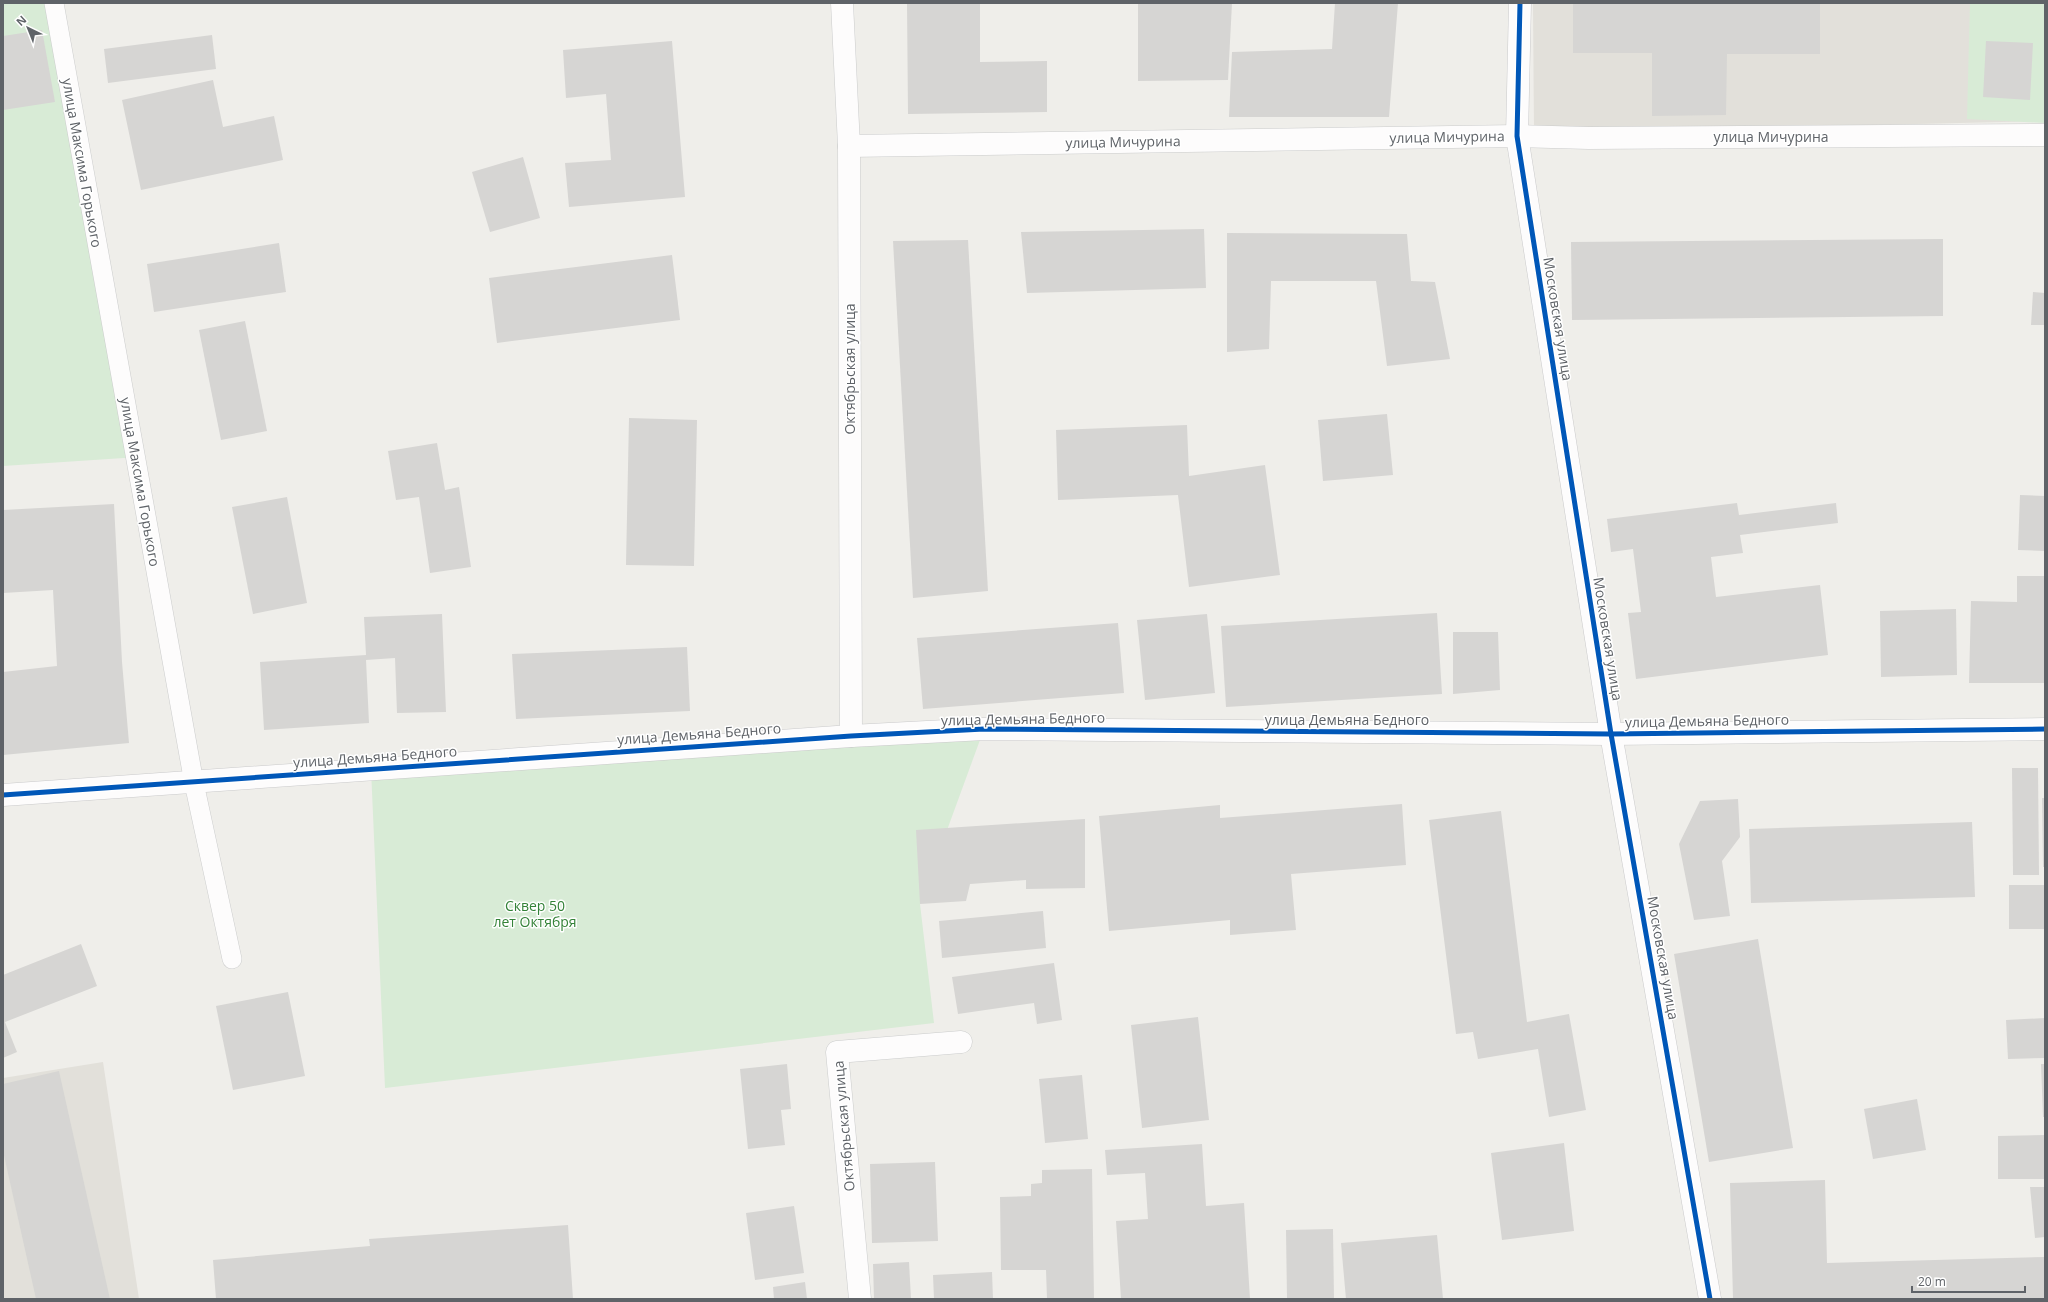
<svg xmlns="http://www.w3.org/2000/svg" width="2048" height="1302" viewBox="0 0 2048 1302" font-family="'Open Sans',sans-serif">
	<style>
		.education { fill: #e2e0da }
		.green { fill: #d8ebd6 }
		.building { fill: #d6d5d3 }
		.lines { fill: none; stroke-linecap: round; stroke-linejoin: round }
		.lane-casing { stroke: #cbcccc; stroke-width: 20 }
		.street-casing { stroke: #cbcccc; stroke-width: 23 }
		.secondary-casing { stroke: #cacacb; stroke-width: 23 }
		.lane { stroke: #fdfcfc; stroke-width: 19 }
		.street { stroke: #fdfcfc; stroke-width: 22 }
		.secondary { stroke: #fdfcfc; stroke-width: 22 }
		.cycleway-casing { stroke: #fff; stroke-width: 8 }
		.cycleway { stroke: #0057b8; stroke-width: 5 }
		.labels { text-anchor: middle; stroke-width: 3; stroke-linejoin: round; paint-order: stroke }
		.street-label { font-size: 14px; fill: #5f6368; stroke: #fff }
		.park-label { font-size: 14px; fill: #348238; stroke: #fff }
	</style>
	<rect width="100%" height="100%" fill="#efeeea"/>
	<!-- education -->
	<g class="education">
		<path d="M1533 3H2045V121L1534 133Z"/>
		<path d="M103 1062 139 1299H4L3 1078Z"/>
	</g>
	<!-- green -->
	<g class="green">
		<path d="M3 3H51L139 457 3 466Z"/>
		<path d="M1970 3H2045V123L1967 119Z"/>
		<path d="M984 729 920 904 934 1023 385 1088 371 769Z"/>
	</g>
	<!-- building -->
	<g class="building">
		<path d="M907 3H980V62L1047 61V112L908 114Z"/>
		<path d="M1138 3H1232L1228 80 1138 81Z"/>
		<path d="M1335 3H1398L1389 117H1229L1232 52 1332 49Z"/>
		<path d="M1573 3H1820V54H1727L1726 115 1652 116V53H1573Z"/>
		<path d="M42 30 55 102 3 110V36Z"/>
		<path d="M212 35 216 69 108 83 104 49Z"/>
		<path d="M672 41 685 197 569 207 565 163 611 160 606 94 566 98 563 50Z"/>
		<path d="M1986 41 2033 43 2030 100 1983 97Z"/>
		<path d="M213 80 223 127 274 116 283 160 141 190 122 100Z"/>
		<path d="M523 157 540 218 490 232 472 172Z"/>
		<path d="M1204 229 1206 288 1027 293 1021 232Z"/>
		<path d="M1227 233 1407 234 1411 281 1435 282 1450 359 1387 366 1376 281H1271L1269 349 1227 352Z"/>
		<path d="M1943 239V316L1572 320 1571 242Z"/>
		<path d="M968 240 988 591 913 598 893 241Z"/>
		<path d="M279 243 286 292 154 312 147 264Z"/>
		<path d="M672 255 680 320 497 343 489 278Z"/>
		<path d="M2033 292 2045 293V325H2031Z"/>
		<path d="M245 321 267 431 221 440 199 330Z"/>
		<path d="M1387 414 1393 475 1323 481 1318 420Z"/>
		<path d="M629 418 697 420 694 566 626 565Z"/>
		<path d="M1187 425 1189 476 1265 465 1280 575 1189 587 1178 495 1058 500 1056 430Z"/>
		<path d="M437 443 445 490 459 487 471 567 430 573 419 497 396 500 388 451Z"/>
		<path d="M2020 495 2045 496V551L2018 550Z"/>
		<path d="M287 497 307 603 253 614 232 507Z"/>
		<path d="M1737 503 1739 515 1836 503 1838 523 1740 535 1743 553 1711 557 1716 597 1820 585 1828 655 1636 679 1628 613 1641 612 1633 549 1611 552 1607 519Z"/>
		<path d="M114 504 122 662 129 743 3 755V672L57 666 53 590 3 593V510Z"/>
		<path d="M2017 576H2045V683H1969L1971 601 2017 602Z"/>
		<path d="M1956 609 1957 675 1881 677 1880 611Z"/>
		<path d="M1437 613 1442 694 1226 707 1221 626Z"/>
		<path d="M442 614 446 712 397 713 395 658 366 660 369 723 264 730 260 662 366 655 364 617Z"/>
		<path d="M1207 614 1215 693 1145 700 1137 620Z"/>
		<path d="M1118 623 1124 693 923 709 917 638Z"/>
		<path d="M1453 632H1498L1500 690 1453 694Z"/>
		<path d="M687 647 690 711 516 719 512 654Z"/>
		<path d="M2012 768H2038L2039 875H2013Z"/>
		<path d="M2042 798H2045V867H2043Z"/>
		<path d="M1738 799 1740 837 1722 861 1730 916 1694 920 1679 844 1700 801Z"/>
		<path d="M1402 804 1406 865 1291 874 1296 930 1230 935V920L1109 931 1099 816 1220 805V818Z"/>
		<path d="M1501 811 1527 1022 1569 1014 1586 1110 1549 1117 1538 1049 1478 1059 1473 1032 1456 1034 1429 820Z"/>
		<path d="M1085 819V888L1026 889V880L970 884 966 901 920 904 916 830Z"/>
		<path d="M1972 822 1975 897 1751 903 1749 829Z"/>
		<rect x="2009" y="885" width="36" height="44"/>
		<path d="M1043 911 1046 948 942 958 939 921Z"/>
		<path d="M1758 939 1793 1148 1709 1162 1674 954Z"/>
		<path d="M81 944 97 986 5 1022 17 1052 3 1058V975Z"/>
		<path d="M1054 963 1062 1020 1037 1024 1034 1003 958 1014 952 977Z"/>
		<path d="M288 992 305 1076 233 1090 216 1006Z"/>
		<path d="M1198 1017 1209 1120 1142 1128 1131 1025Z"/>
		<path d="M2045 1018V1058L2008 1059 2006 1020Z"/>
		<path d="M787 1064 791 1109 781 1110 785 1145 748 1149 740 1069Z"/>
		<path d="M2041 1064H2045V1117H2043Z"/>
		<path d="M59 1071 110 1299H36L3 1151V1084Z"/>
		<path d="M1082 1075 1088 1139 1045 1143 1039 1079Z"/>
		<path d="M1917 1099 1926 1150 1873 1159 1864 1109Z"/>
		<path d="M2045 1135V1179H1998V1136Z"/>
		<path d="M1564 1143 1574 1231 1502 1240 1491 1153Z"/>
		<path d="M1202 1144 1206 1206 1244 1203 1250 1299H1121L1116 1221 1148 1219 1145 1173 1107 1175 1105 1150Z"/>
		<path d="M935 1162 938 1241 872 1243 870 1164Z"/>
		<path d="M1092 1169 1094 1299H1047L1046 1270H1001L1000 1197 1031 1196V1184L1042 1183V1170Z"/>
		<path d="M1825 1180 1827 1263 2045 1257V1299H1733L1730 1183Z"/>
		<path d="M2030 1187H2045V1237L2035 1238Z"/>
		<path d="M794 1206 804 1273 755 1280 746 1213Z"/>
		<path d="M568 1225 573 1299H216L213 1260 370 1246 369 1239Z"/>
		<path d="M1333 1229 1334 1299H1287L1286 1230Z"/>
		<path d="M1437 1235 1443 1299H1346L1341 1243Z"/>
		<path d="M909 1262 911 1299H874L873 1264Z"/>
		<path d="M992 1272 993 1299H934L933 1275Z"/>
		<path d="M805 1282 807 1299H774L773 1287Z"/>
	</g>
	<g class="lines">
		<!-- lane casing -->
		<g class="lane-casing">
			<path id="lane" d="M54 3 194 783 232 959"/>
		</g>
		<!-- street casing -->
		<g class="street-casing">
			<g id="street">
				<path d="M842 3 849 146 851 736"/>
				<path d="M849 146 1517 136 1589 138 2045 135"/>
				<path d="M1611 734 2045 729"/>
				<path d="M860 1299 837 1052 961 1042"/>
			</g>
		</g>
		<!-- secondary casing -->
		<g class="secondary-casing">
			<g id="secondary">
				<path d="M1520 3 1517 136 1611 734 1710 1299"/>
				<path d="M3 795 851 736 984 729 1611 734"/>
			</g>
		</g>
		<!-- lane -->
		<use href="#lane" class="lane"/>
		<!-- street -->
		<use href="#street" class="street"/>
		<!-- secondary -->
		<use href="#secondary" class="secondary"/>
		<!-- cycleway casing -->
		<g class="cycleway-casing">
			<g id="cycleway">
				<path d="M1520 3 1517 136 1611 734 1710 1299"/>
				<path d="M3 795 851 736 984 729 1611 734 2045 729"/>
			</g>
		</g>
		<!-- cycleway -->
		<use href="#cycleway" class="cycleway"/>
	</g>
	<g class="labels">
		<!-- street labels -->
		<g class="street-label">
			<text transform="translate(1447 137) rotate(-1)" y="5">улица Мичурина</text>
			<text x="1771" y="142">улица Мичурина</text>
			<text transform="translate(1123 142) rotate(-1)" y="5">улица Мичурина</text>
			<text transform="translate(82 163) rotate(80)" y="5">улица Максима Горького</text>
			<text transform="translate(1558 319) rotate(81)" y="5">Московская улица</text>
			<text transform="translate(850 369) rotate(-90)" y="5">Октябрьская улица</text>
			<text transform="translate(140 482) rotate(80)" y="5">улица Максима Горького</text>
			<text transform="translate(1608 639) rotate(81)" y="5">Московская улица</text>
			<text transform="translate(1023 719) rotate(-1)" y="5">улица Демьяна Бедного</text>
			<text x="1347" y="725">улица Демьяна Бедного</text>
			<text transform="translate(1707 721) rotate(-1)" y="5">улица Демьяна Бедного</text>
			<text transform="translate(699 734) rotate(-4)" y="5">улица Демьяна Бедного</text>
			<text transform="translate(375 757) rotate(-4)" y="5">улица Демьяна Бедного</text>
			<text transform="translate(1663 958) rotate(80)" y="5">Московская улица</text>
			<text transform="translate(844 1126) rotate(-95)" y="5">Октябрьская улица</text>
		</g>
		<!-- park labels -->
		<g class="park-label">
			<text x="535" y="911">Сквер 50<tspan x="535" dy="16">лет Октября</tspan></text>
		</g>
	</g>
	<!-- border -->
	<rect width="2048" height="1302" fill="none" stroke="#5f6368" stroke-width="8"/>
	<!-- north arrow -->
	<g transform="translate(28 28) rotate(317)" stroke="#ffffff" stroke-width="3" paint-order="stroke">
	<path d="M0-3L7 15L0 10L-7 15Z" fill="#5f6368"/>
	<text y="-6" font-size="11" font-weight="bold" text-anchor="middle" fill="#5f6368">N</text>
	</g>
	<!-- scale -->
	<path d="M1912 1286v6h113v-6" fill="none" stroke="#5f6368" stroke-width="2"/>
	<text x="1918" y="1286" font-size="12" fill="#5f6368" stroke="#ffffff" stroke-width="3" paint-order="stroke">20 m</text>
</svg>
